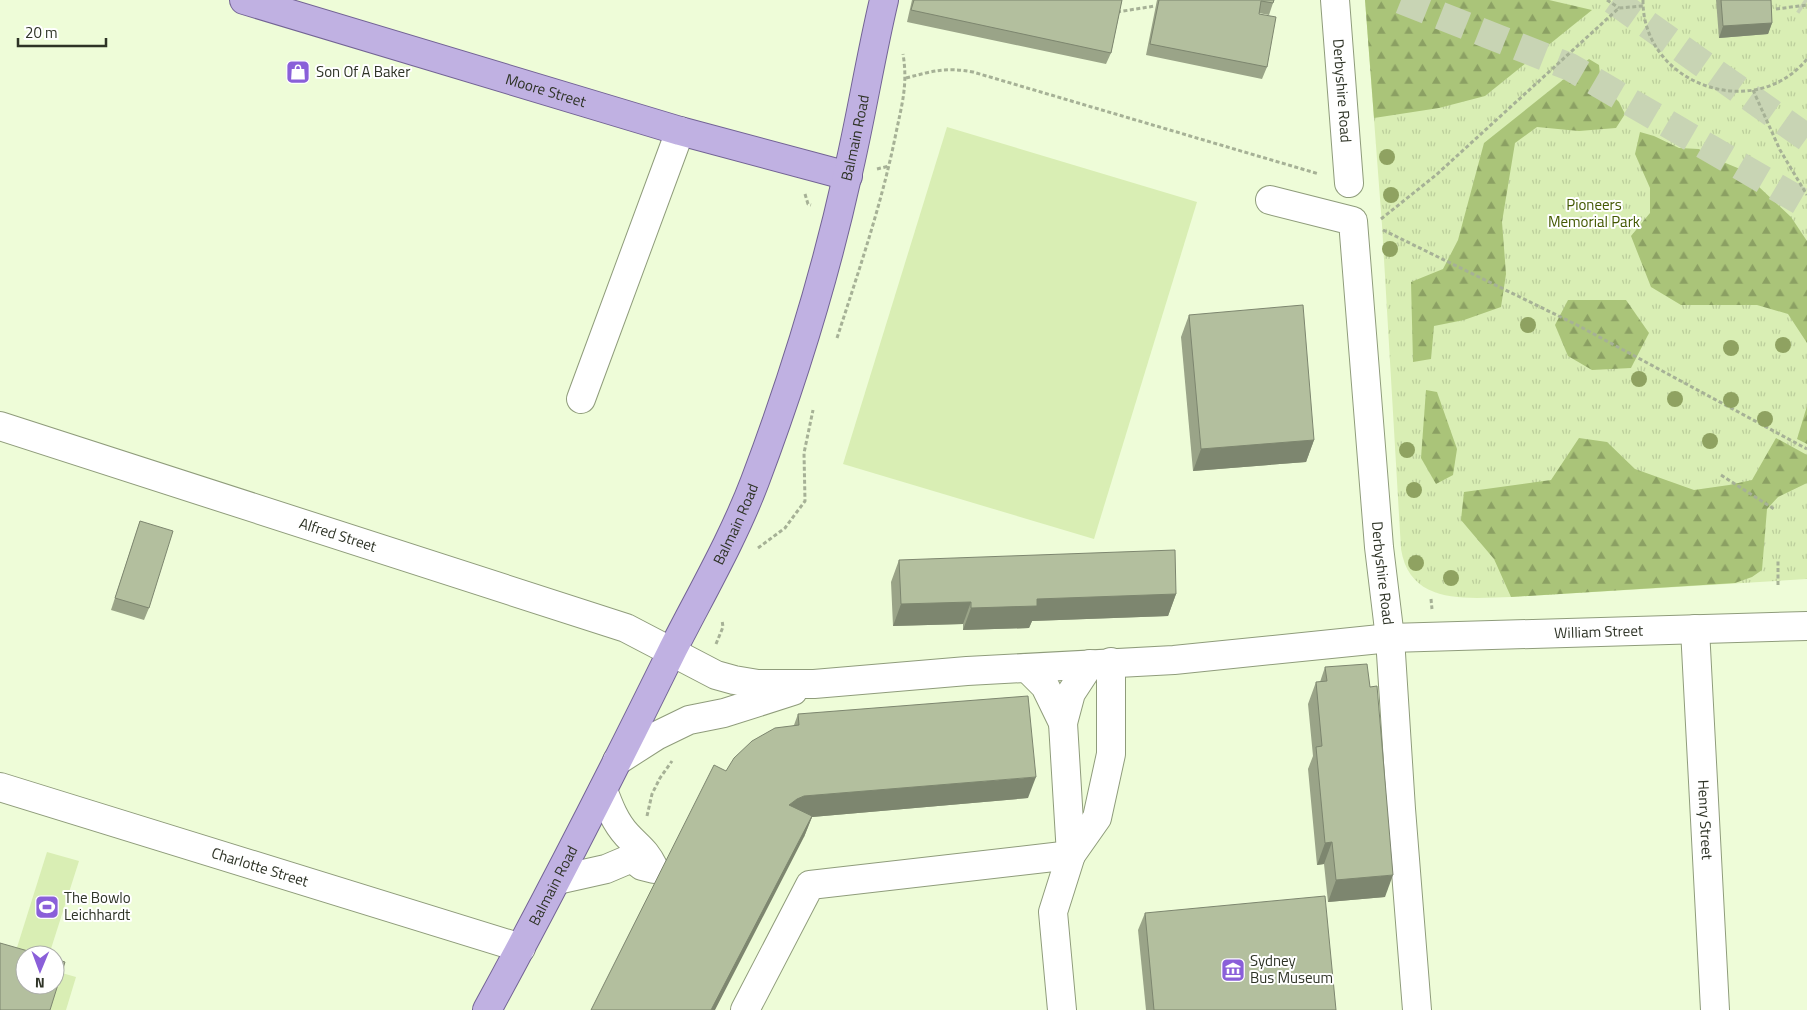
<svg xmlns="http://www.w3.org/2000/svg" width="1807" height="1010" viewBox="0 0 1807 1010" font-family="'Titillium Web',sans-serif">
	<style>
		.grass { fill: url(#grass-tufts) }
		.forest { fill: url(#forest-firs) }
		.garden { fill: #d9eeb4 }
		.lines { fill: none; stroke-linecap: round; stroke-linejoin: round }
		.highway-tunnel { stroke: #c8d4b4; stroke-width: 28; stroke-dasharray: 28 14; stroke-linecap: butt }
		.minor-casing { stroke: #8f9c7b; stroke-width: 30 }
		.major-casing { stroke: #726394; stroke-width: 30 }
		.path { stroke: #a6b196; stroke-width: 3; stroke-dasharray: 4 2.5; stroke-linecap: butt }
		.minor { stroke: #fff; stroke-width: 28 }
		.major { stroke: #c0b1e2; stroke-width: 28 }
		.tree { fill: #8fa261 }
		.wall { fill: #9aa488 }
		.shaded-wall { fill: #7d866f }
		.building { fill: #b3bf9e; stroke: #7d866f }
		.labels { text-anchor: middle; stroke-width: 4; stroke-linejoin: round; paint-order: stroke }
		.poi-label { font-size: 15px; fill: #2e3326; stroke: #fff; text-anchor: start }
		.street-label { font-size: 15px; fill: #2e3326; stroke: #fff }
		.park-label { font-size: 15px; fill: #425800; stroke: #fff }
	</style>
	<defs>
		<pattern id="grass-tufts" width="24" height="20" patternUnits="userSpaceOnUse" patternTransform="scale(1.25)"><rect width="24" height="20" fill="#d9eeb4"/><path d="M3 7l-1-3M5 7V3M7 7l1-3M15 17l-1-3M17 17v-4M19 17l1-3" fill="none" stroke="#bbcd9b"/></pattern>
		<pattern id="forest-firs" width="22" height="20" patternUnits="userSpaceOnUse" patternTransform="scale(1.25)"><rect width="22" height="20" fill="#aac479"/><path d="M5 1l3.5 6h-7zM16 11l3.5 6h-7z" fill="#8ba063"/></pattern>
	</defs>
	<rect width="100%" height="100%" fill="#eefcd8"/>
	<!-- grass -->
	<path class="grass" d="M1365 0H1807V579L1511 597C1468 598 1410 606 1401 549L1382 225Z"/>
	<!-- forest -->
	<g class="forest">
		<path d="M1365 0H1549L1592 10 1485 96 1439 108 1374 118Z"/>
		<path d="M1589 59 1599 65 1601 84 1619 102 1625 114 1616 128 1579 131 1537 127 1515 143 1502 222 1506 274 1501 307 1464 320 1434 326 1431 359 1413 362 1411 282 1443 269 1458 240 1484 143Z"/>
		<path d="M1640 132 1654 136 1679 148 1699 149 1711 157 1740 169 1791 217 1807 241V343L1788 314 1757 305H1681L1651 287 1631 236 1650 213V188L1635 154Z"/>
		<path d="M1568 300H1626L1649 333 1631 368 1592 370 1568 356 1555 325Z"/>
		<path d="M1426 390 1437 392 1457 449 1453 475 1436 484 1421 458Z"/>
		<path d="M1807 406V444L1797 439Z"/>
		<path d="M1579 438 1607 442 1635 469 1694 490 1729 485 1752 480 1776 438 1807 455V483L1778 497 1767 509 1762 570 1752 577 1735 583 1511 597 1494 559 1461 520 1464 492 1551 480Z"/>
	</g>
	<!-- garden -->
	<g class="garden">
		<path d="M947 127 1197 202 1094 539 843 464Z"/>
		<path d="M47 852 79 861 49 955H25V985H55V971L76 977 66 1010H0V954L14 957Z"/>
	</g>
	<g class="lines">
		<!-- highway-tunnel -->
		<g class="highway-tunnel">
			<path d="M1401 0 1570 67 1807 205"/>
			<path d="M1613 0 1807 138"/>
			<path d="M1804 0 1807 2"/>
		</g>
		<!-- minor casing -->
		<g class="minor-casing">
			<g id="minor">
				<path id="s1" d="M1335 0 1349 183"/>
				<path id="s2" d="M1270 200 1353 221 1379 547 1390 638 1401 809 1417 1010"/>
				<path d="M581 399 680 131"/>
				<path id="s3" d="M0 426 626 628 716 675 734 680 758 684H814L967 671 1174 660 1390 638 1807 626"/>
				<path id="s4" d="M1695 629 1715 1010"/>
				<path d="M1027 668 1045 686 1063 723 1071 855 1053 912 1062 1010"/>
				<path d="M1063 723 1071 693 1090 664"/>
				<path d="M617 761 656 736 689 720 724 713 793 691"/>
				<path id="s5" d="M0 787 521 948"/>
				<path d="M603 790C609 806 615 822 627 835 639 848 645 850 654 868"/>
				<path d="M557 880 606 869 632 858 642 866 654 869"/>
				<path d="M745 1010 810 885 1071 855 1097 818 1111 754V662"/>
			</g>
		</g>
		<!-- major casing -->
		<g class="major-casing">
			<g id="major">
				<path id="s6" d="M244 0 680 131 848 176"/>
				<path id="s7" d="M487 1010C552 891 613 771 673 649 701 594 733 539 755 481 792 383 824 280 847 177 861 118 870 59 884 0"/>
			</g>
		</g>
		<!-- path -->
		<g class="path">
			<path d="M1607 0 1619 8"/>
			<path d="M1643 0C1642 84 1754 124 1807 59"/>
			<path d="M1776 9 1807 5"/>
			<path d="M1117 12 1155 6"/>
			<path d="M906 78C933 71 945 67 973 72L1319 174"/>
			<path d="M1753 90 1780 150 1807 195"/>
			<path d="M877 169 889 166"/>
			<path d="M805 194 808 204 811 205"/>
			<path d="M1381 219 1436 175 1619 8 1643 6"/>
			<path d="M1383 230 1577 325 1807 449"/>
			<path d="M837 338C859 270 882 203 896 133 902 104 908 84 903 54"/>
			<path d="M1721 475 1774 509"/>
			<path d="M758 548 785 528 805 501 804 453 813 410"/>
			<path d="M1778 585V559"/>
			<path d="M1431 599 1432 609"/>
			<path d="M716 644 723 627 722 620"/>
			<path d="M647 816 652 794 660 778 672 761"/>
		</g>
		<!-- minor -->
		<use href="#minor" class="minor"/>
		<!-- major -->
		<use href="#major" class="major"/>
	</g>
	<!-- trees -->
	<g class="tree">
		<circle cx="1387" cy="157" r="8"/>
		<circle cx="1391" cy="195" r="8"/>
		<circle cx="1390" cy="249" r="8"/>
		<circle cx="1528" cy="325" r="8"/>
		<circle cx="1783" cy="345" r="8"/>
		<circle cx="1731" cy="348" r="8"/>
		<circle cx="1639" cy="379" r="8"/>
		<circle cx="1675" cy="399" r="8"/>
		<circle cx="1731" cy="400" r="8"/>
		<circle cx="1765" cy="419" r="8"/>
		<circle cx="1710" cy="441" r="8"/>
		<circle cx="1407" cy="450" r="8"/>
		<circle cx="1414" cy="490" r="8"/>
		<circle cx="1416" cy="563" r="8"/>
		<circle cx="1451" cy="578" r="8"/>
	</g>
	<!-- wall -->
	<g class="wall">
		<path d="M912 0H1122L1111 53 1106 64 907 22Z"/>
		<path d="M1157 0H1274L1269 15 1259 13 1267 67 1262 79 1146 55Z"/>
		<path d="M1716 0H1771L1772 23 1768 34 1719 38Z"/>
		<path d="M1189 315 1314 440 1306 462 1193 471 1181 337Z"/>
		<path d="M140 521 149 608 144 620 111 610Z"/>
		<path d="M899 560 1176 594 1168 616 1032 621 1029 628 963 630V624L893 626 891 582Z"/>
		<path d="M1325 667 1385 897 1328 902 1324 864 1317 865 1308 769 1313 756 1308 704 1316 682H1320Z"/>
		<path d="M798 714 1028 798 812 817 804 837 726 771 794 725Z"/>
		<path d="M1145 913 1336 1010H1146L1138 930Z"/>
	</g>
	<!-- shaded-wall -->
	<g class="shaded-wall">
		<path d="M1772 23 1768 34 1719 38 1723 26Z"/>
		<path d="M1314 440 1306 462 1193 471 1201 449Z"/>
		<path d="M1176 594 1168 616 1032 621 1029 628 963 630 971 608 1037 599Z"/>
		<path d="M971 602 963 624 893 626 901 604Z"/>
		<path d="M1036 777 1028 798 812 817 804 837 715 1010H711L789 805 797 799 804 796Z"/>
		<path d="M1332 842 1324 864 1317 865 1325 843Z"/>
		<path d="M1393 875 1385 897 1328 902 1336 880Z"/>
	</g>
	<!-- building -->
	<g class="building">
		<path d="M914 0H1122L1111 53 911 10Z"/>
		<path d="M1159 0H1274L1273 3 1261 1 1259 14 1276 17 1267 67 1150 44Z"/>
		<path d="M1721 0H1771L1772 23 1723 26Z"/>
		<path d="M1303 305 1314 440 1201 449 1189 315Z"/>
		<path d="M140 521 173 531 149 608 115 598Z"/>
		<path d="M1175 550 1176 594 1037 599V606L971 608V602L901 604 899 560Z"/>
		<path d="M1367 664 1370 687 1377 686 1393 875 1336 880 1332 842 1325 843 1316 747 1322 746 1316 682 1327 681 1325 667Z"/>
		<path d="M1028 696 1036 777 804 796 797 799 789 805 812 816 711 1010H591L714 765 726 771 734 758 752 741 775 728 799 725 798 714Z"/>
		<path d="M1325 896 1336 1010H1154L1145 913Z"/>
		<path d="M0 943 42 955H25V985H55V959L65 962 50 1010H0Z"/>
	</g>
	<!-- icons -->
	<defs>
		<g id="shop-square" transform="scale(1.25)"><rect x="-9" y="-9" width="18" height="18" rx="4" fill="#8a5fd9" stroke="#fff"/><path d="M-5-2.5h2.3a2.7 3.5 0 0 1 5.4 0H5L5.5 6h-11ZM-1.5-2.5h3a1.5 2.3 0 0 0-3 0Z" fill="#fff"/></g>
		<g id="stadium-square" transform="scale(1.25)"><rect x="-9" y="-9" width="18" height="18" rx="4" fill="#8a5fd9" stroke="#fff"/><path d="M0-5a6.5 5 0 1 0 0 10a6.5 5 0 1 0 0-10ZM-3.5-1.8h7v3.6h-7Z" fill="#fff"/></g>
		<g id="museum-square" transform="scale(1.25)"><rect x="-9" y="-9" width="18" height="18" rx="4" fill="#8a5fd9" stroke="#fff"/><path d="M0-6L6-3V-2H-6V-3ZM-5-1h2V3h-2ZM-1-1h2V3h-2ZM3-1h2V3H3ZM-6 4H6V6H-6Z" fill="#fff"/></g>
	</defs>
	<g fill-rule="evenodd">
		<use href="#shop-square" x="298" y="72"/>
		<use href="#stadium-square" x="47" y="907"/>
		<use href="#museum-square" x="1233" y="970"/>
	</g>
	<g class="labels">
		<!-- poi labels -->
		<g class="poi-label">
			<text x="316" y="77">Son Of A Baker</text>
			<text x="64" y="903">The Bowlo<tspan x="64" dy="17">Leichhardt</tspan></text>
			<text x="1250" y="966">Sydney<tspan x="1250" dy="17">Bus Museum</tspan></text>
		</g>
		<!-- street labels -->
		<g class="street-label">
			<text dy="5" stroke="none"><textPath href="#s6" startOffset="315">Moore Street</textPath></text>
			<text dy="5" stroke="none"><textPath href="#s1" startOffset="91">Derbyshire Road</textPath></text>
			<text dy="5" stroke="none"><textPath href="#s7" startOffset="951">Balmain Road</textPath></text>
			<text dy="5" stroke="none"><textPath href="#s7" startOffset="546">Balmain Road</textPath></text>
			<text dy="5" stroke="none"><textPath href="#s3" startOffset="355">Alfred Street</textPath></text>
			<text dy="5" stroke="none"><textPath href="#s2" startOffset="439">Derbyshire Road</textPath></text>
			<text dy="5" stroke="none"><textPath href="#s3" startOffset="1645">William Street</textPath></text>
			<text dy="5" stroke="none"><textPath href="#s4" startOffset="191">Henry Street</textPath></text>
			<text dy="5" stroke="none"><textPath href="#s5" startOffset="272">Charlotte Street</textPath></text>
			<text dy="5" stroke="none"><textPath href="#s7" startOffset="141">Balmain Road</textPath></text>
		</g>
		<!-- park labels -->
		<g class="park-label">
			<text x="1594" y="210">Pioneers<tspan x="1594" dy="17">Memorial Park</tspan></text>
		</g>
	</g>
	<!-- north arrow -->
	<g transform="translate(40 970) rotate(181)"><circle r="24" fill="#ffffff" stroke="#abada8"/>
	<path d="M0-4L9 19L0 12L-9 19Z" fill="#8a5fd9"/>
	<text y="-8" font-size="14" font-weight="bold" text-anchor="middle" fill="#2e3326">N</text>
	</g>
	<!-- scale -->
	<path d="M18 38v8h88v-8" fill="none" stroke="#2e3326" stroke-width="2.5"/>
	<text x="25" y="38" font-size="15" fill="#2e3326" stroke="#ffffff" stroke-width="4" paint-order="stroke">20 m</text>
</svg>
